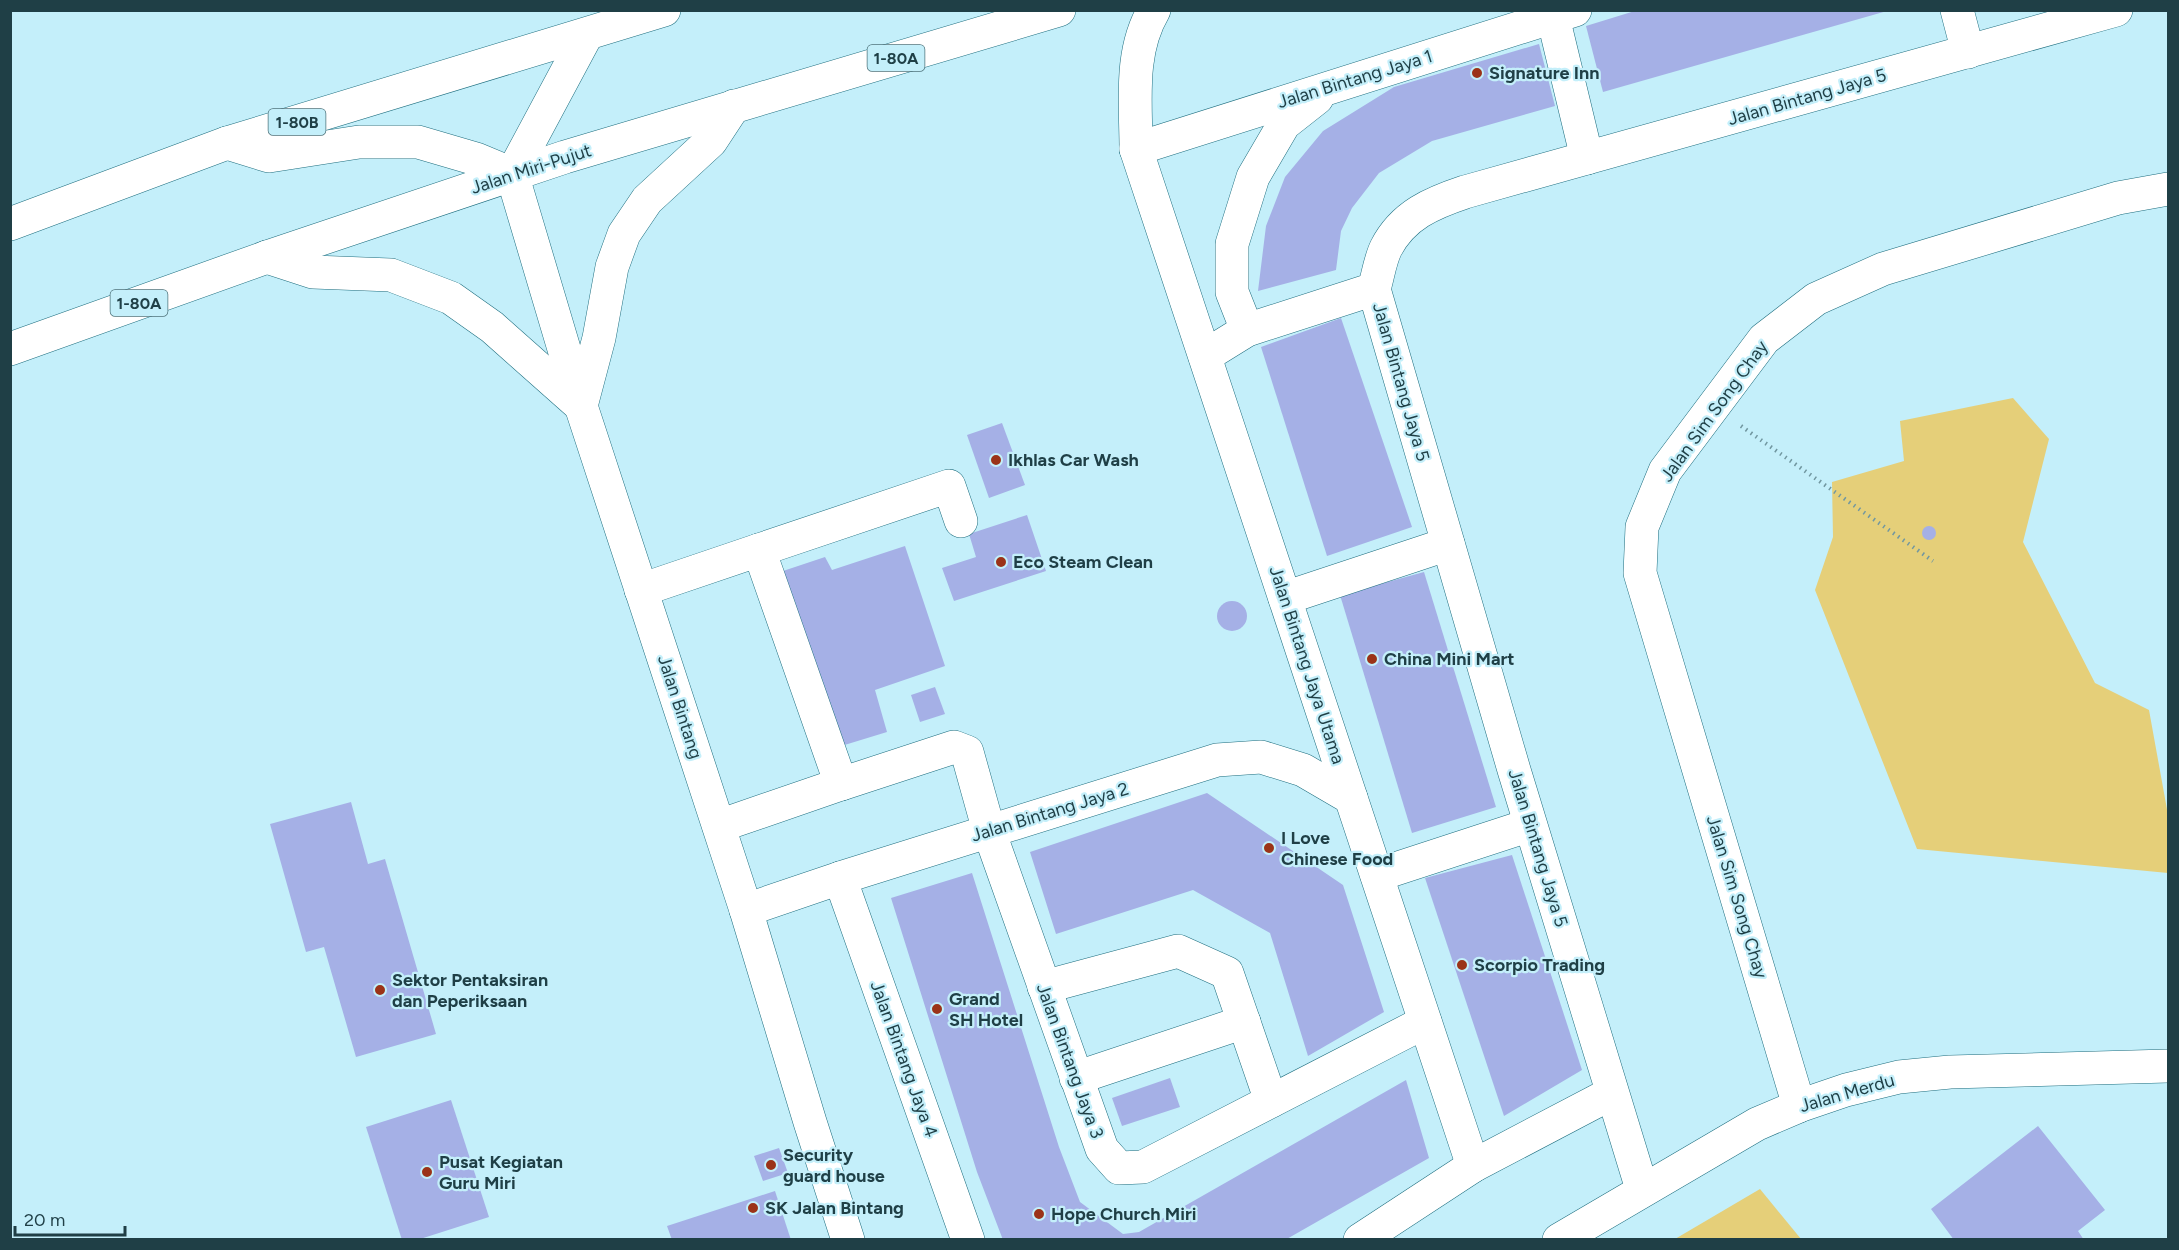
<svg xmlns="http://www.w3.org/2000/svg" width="2179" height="1250" viewBox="0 0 2179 1250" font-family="Figtree,sans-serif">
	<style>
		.green { fill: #e5cf79 }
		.building { fill: #a5b0e6 }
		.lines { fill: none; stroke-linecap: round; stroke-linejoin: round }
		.minor-casing { stroke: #1e6e7f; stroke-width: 34 }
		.major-casing { stroke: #1e6e7f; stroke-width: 34 }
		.highway-casing { stroke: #1e6e7f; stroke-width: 34 }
		.path { stroke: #7197a0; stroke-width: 4; stroke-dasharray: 1.5 4.5; stroke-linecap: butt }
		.minor { stroke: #fff; stroke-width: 33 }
		.major { stroke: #fff; stroke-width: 33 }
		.highway { stroke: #fff; stroke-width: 33 }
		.poi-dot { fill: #9b3318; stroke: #c4effa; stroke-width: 2 }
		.labels { text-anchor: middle; stroke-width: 4.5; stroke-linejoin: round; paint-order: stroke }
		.shield { fill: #c4effa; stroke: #50747c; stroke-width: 1.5 }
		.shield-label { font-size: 16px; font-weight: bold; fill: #1f3f46 }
		.poi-label { font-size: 18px; font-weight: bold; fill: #1f3f46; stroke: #c4effa; text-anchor: start }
		.street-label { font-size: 18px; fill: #1f3f46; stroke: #c4effa }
	</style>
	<rect width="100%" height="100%" fill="#c4effa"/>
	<!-- green -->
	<g class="green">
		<path d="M2013 398 2049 439 2023 542 2095 683 2149 710 2168 815V873L1917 849 1815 590 1833 537 1832 482 1904 461 1900 421Z"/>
		<path d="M1760 1189 1801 1239H1675Z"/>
	</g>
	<!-- building -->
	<g class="building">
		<path d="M1638 10H1886L1887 11 1603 92 1586 26Z"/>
		<path d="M1539 44 1555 106 1432 141 1379 173 1352 208 1341 231 1336 270 1258 291 1266 226 1285 177 1323 131 1394 87Z"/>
		<path d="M1341 318 1412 527 1327 556 1261 347Z"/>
		<path d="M1002 423 1025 485 989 498 967 435Z"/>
		<path d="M1027 515 1046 571 954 601 942 568 976 557 969 534Z"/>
		<circle cx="1929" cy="533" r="7"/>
		<path d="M905 546 945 666 875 690 887 732 838 747 780 572 825 557 832 570Z"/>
		<path d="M1424 572 1496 807 1412 833 1340 595Z"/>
		<circle cx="1232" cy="616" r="15"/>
		<path d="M935 687 945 714 920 722 911 695Z"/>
		<path d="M1207 793 1343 885 1384 1012 1308 1056 1270 933 1193 890 1056 934 1030 852Z"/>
		<path d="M351 802 368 864 385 859 436 1034 356 1057 324 947 306 952 270 824Z"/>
		<path d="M1512 855 1582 1070 1504 1116 1425 878Z"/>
		<path d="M972 873 1059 1147 1080 1202 1123 1234 1139 1232 1406 1080 1429 1158 1285 1240H1003L977 1172 891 898Z"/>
		<path d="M1170 1078 1180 1107 1122 1126 1112 1098Z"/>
		<path d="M451 1100 489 1217 417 1240H402L366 1127Z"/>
		<path d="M2038 1126 2105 1210 2078 1231 2084 1240H1954L1931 1209Z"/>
		<path d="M779 1148 788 1173 763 1181 754 1156Z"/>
		<path d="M775 1191 791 1240H672L667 1226Z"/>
	</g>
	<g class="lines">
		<!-- minor casing -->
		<g class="minor-casing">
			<g id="minor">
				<path d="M1154 10C1129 52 1136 102 1136 149L1473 1166"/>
				<path d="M1957 10 1968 52"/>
				<path d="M1553 17 1587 158"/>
				<path d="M1136 149 1575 10"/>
				<path d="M1247 330 1232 292V244L1253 177 1284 124 1317 98"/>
				<path d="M1205 356 1247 330 1374 289"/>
				<path d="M759 550 949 486 961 521"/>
				<path d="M641 590 759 550 841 784 719 826"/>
				<path d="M1285 598 1448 544"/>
				<path d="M841 784 954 747 967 752 989 831 1102 1149 1119 1168 1143 1167 1425 1022"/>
				<path d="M1377 875 1530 825"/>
				<path d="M840 878 968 1240"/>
				<path d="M746 910 840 878 1217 760 1261 757 1303 770 1351 798"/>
				<path d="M1044 987 1178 951 1227 973 1271 1101"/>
				<path d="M1076 1078 1244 1022"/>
				<path d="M1799 1106 1640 573 1642 527 1665 471 1764 339 1816 299 1883 269 2118 198 2168 189"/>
				<path d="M1642 1189 1514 770 1374 289C1378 276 1380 260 1386 248 1403 215 1432 203 1465 192L2116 10"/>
				<path d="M1360 1240 1473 1166 1612 1093"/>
			</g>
		</g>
		<!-- major casing -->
		<g class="major-casing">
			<g id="major">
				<path d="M512 174 581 406 746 910 810 1122 848 1240"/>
				<path d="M1559 1240 1757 1124 1799 1106 1846 1090 1899 1077 1950 1072 2168 1066"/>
			</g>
		</g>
		<!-- highway casing -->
		<g class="highway-casing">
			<g id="highway">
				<path d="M227 143 269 156 359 142H418L476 159 512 174"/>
				<path d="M512 174 587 34"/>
				<path d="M10 224 227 143 664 10"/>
				<path d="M267 257 313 272 391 275 451 298 492 327 581 406 599 338 612 267 624 234 647 200 711 141 734 106"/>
				<path d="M10 349 267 257 565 157 1059 10"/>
			</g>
		</g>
		<!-- path -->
		<path class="path" d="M1741 426 1933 561"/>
		<!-- minor -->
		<use href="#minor" class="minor"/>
		<!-- major -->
		<use href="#major" class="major"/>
		<!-- highway -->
		<use href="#highway" class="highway"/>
	</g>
	<!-- markers -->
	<g class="poi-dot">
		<circle cx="1477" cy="73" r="6"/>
		<circle cx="996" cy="460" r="6"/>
		<circle cx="1001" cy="562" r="6"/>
		<circle cx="1372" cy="659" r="6"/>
		<circle cx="1269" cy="848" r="6"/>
		<circle cx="1462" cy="965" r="6"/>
		<circle cx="380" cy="990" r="6"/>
		<circle cx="937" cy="1009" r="6"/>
		<circle cx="771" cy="1165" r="6"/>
		<circle cx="427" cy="1172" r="6"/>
		<circle cx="753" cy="1208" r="6"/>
		<circle cx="1039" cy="1214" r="6"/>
	</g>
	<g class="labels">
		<!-- shield labels -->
		<g class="shield">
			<rect x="867.5" y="45" width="57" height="26" rx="4.5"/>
			<rect x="268.5" y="109" width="57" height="26" rx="4.5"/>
			<rect x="110.5" y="290" width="57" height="26" rx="4.5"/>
		</g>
		<g class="shield-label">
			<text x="896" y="64">1-80A</text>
			<text x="297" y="128">1-80B</text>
			<text x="139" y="309">1-80A</text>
		</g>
		<!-- poi labels -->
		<g class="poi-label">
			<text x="1489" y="79">Signature Inn</text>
			<text x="1008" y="466">Ikhlas Car Wash</text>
			<text x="1013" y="568">Eco Steam Clean</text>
			<text x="1384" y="665">China Mini Mart</text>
			<text x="1281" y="844">I Love<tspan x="1281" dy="21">Chinese Food</tspan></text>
			<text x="1474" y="971">Scorpio Trading</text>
			<text x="392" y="986">Sektor Pentaksiran<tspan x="392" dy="21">dan Peperiksaan</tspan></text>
			<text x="949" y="1005">Grand<tspan x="949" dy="21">SH Hotel</tspan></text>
			<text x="783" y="1161">Security<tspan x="783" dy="21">guard house</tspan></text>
			<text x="439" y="1168">Pusat Kegiatan<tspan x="439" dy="21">Guru Miri</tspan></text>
			<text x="765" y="1214">SK Jalan Bintang</text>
			<text x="1051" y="1220">Hope Church Miri</text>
		</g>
		<!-- street labels -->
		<g class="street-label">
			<text transform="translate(1355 79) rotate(-17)" y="6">Jalan Bintang Jaya 1</text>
			<text transform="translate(1807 97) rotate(-16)" y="6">Jalan Bintang Jaya 5</text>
			<text transform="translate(531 169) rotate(-18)" y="6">Jalan Miri-Pujut</text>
			<text transform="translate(1401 382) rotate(74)" y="6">Jalan Bintang Jaya 5</text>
			<text transform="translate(1714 411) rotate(-54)" y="6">Jalan Sim Song Chay</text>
			<text transform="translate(1307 665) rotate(72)" y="6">Jalan Bintang Jaya Utama</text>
			<text transform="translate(680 707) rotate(72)" y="6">Jalan Bintang</text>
			<text transform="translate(1050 812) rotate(-17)" y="6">Jalan Bintang Jaya 2</text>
			<text transform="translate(1538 848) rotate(73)" y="6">Jalan Bintang Jaya 5</text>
			<text transform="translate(1737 897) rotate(73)" y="6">Jalan Sim Song Chay</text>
			<text transform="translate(904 1059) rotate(70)" y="6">Jalan Bintang Jaya 4</text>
			<text transform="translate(1070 1061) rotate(70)" y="6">Jalan Bintang Jaya 3</text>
			<text transform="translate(1847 1093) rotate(-16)" y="6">Jalan Merdu</text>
		</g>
	</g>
	<!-- border -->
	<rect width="2179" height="1250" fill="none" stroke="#1f3f46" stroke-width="24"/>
	<!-- scale -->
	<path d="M15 1226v9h110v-9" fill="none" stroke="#1f3f46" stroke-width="3"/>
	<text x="24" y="1226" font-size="18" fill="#1f3f46" stroke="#c4effa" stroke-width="4.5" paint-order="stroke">20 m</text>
</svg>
